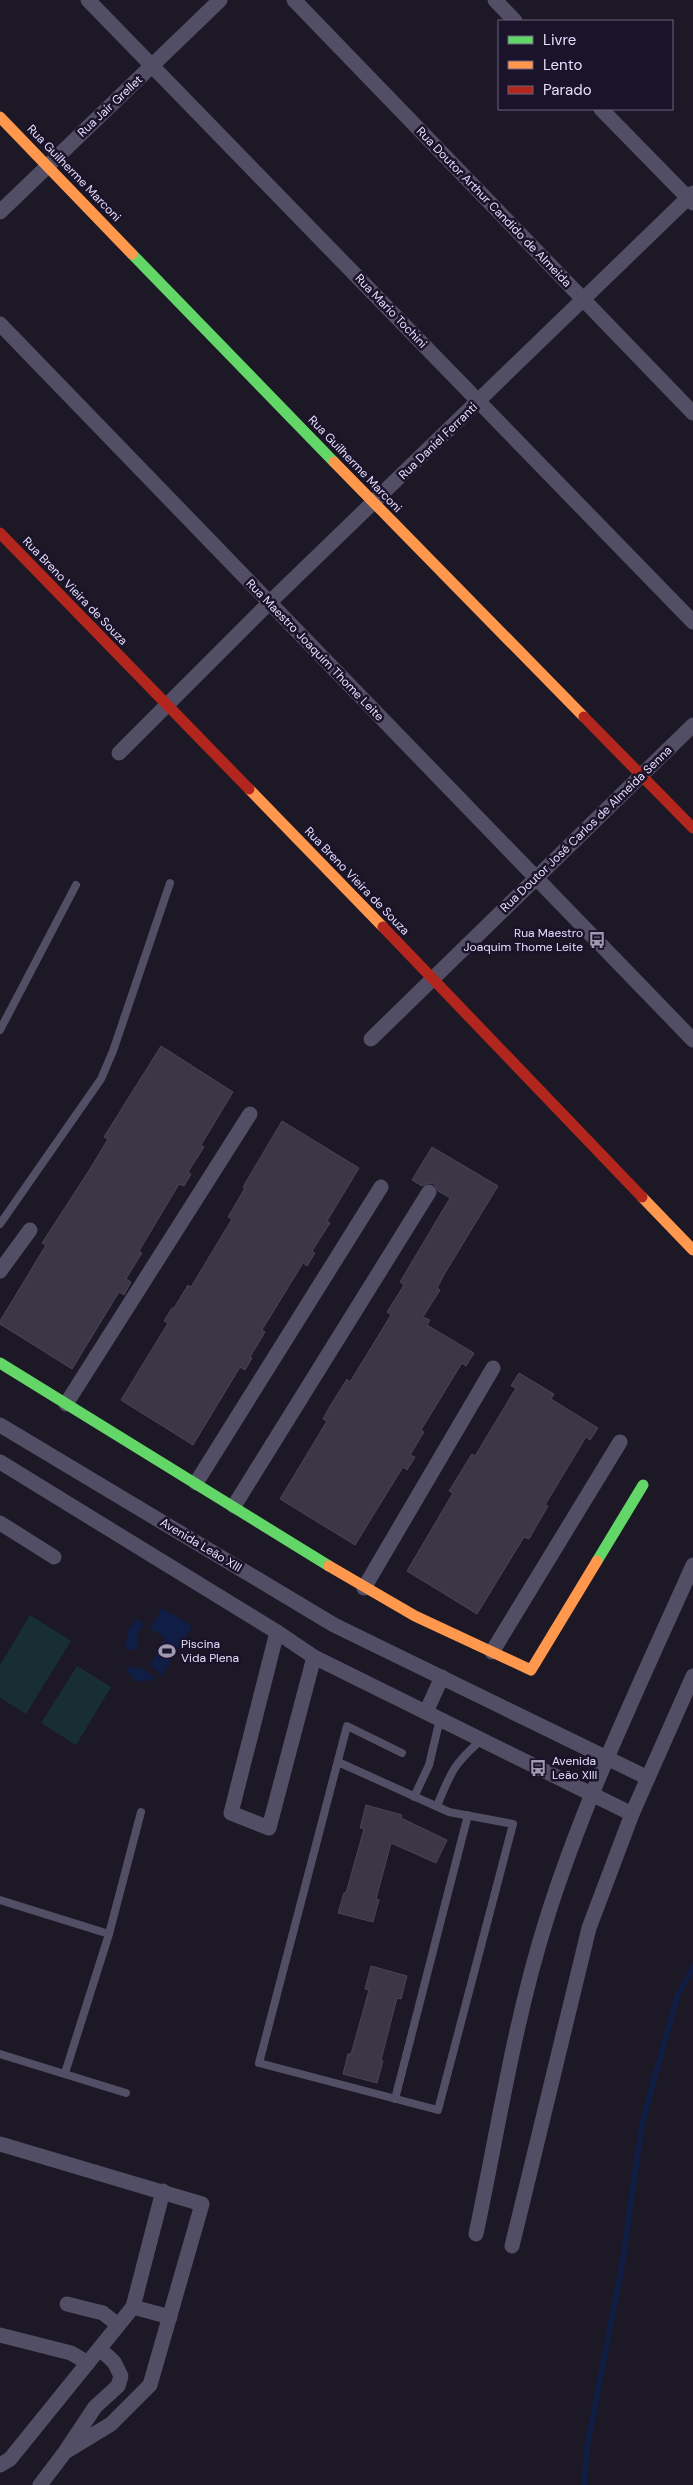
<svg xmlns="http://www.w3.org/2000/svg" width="693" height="2485" viewBox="0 0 693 2485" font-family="'DM Sans',sans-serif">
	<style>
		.green { fill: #172e32 }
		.water { fill: #101d45 }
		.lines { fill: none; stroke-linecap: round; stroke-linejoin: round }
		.stream { stroke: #101d45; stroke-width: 5.5 }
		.building { fill: #3b3746; stroke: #4a4457 }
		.lane { stroke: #524e65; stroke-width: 8 }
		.street { stroke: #524e65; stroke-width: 15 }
		.fast { stroke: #63d668; stroke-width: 11 }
		.slow { stroke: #ff974d; stroke-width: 11 }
		.jam { stroke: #b3261e; stroke-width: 11 }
		.labels { text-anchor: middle; stroke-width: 5; stroke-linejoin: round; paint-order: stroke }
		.street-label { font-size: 12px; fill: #e5defd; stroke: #1a132a }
		.poi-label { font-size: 12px; fill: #e5defd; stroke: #1a132a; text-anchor: start }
	</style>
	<rect width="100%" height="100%" fill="#1c1825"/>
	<!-- green -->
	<g class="green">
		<path d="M30 1615 71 1641 26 1714 0 1698V1665Z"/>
		<path d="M77 1666 111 1687 76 1745 41 1723Z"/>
	</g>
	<!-- water -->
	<g class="water">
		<path d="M162 1608 192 1626 162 1676 150 1665 165 1638 150 1628Z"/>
		<path d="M137 1619 144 1624 138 1634V1650L125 1649 128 1630Z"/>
		<path d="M125 1667 141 1668 157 1678 147 1681H134Z"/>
	</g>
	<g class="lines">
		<!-- stream -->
		<path class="stream" d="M584 2485 587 2447 622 2265 642 2124 677 1997 693 1967"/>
	</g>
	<!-- building -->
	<g class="building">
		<path d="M161 1046 233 1092 201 1145 204 1147 188 1172 191 1174 184 1186 179 1184 139 1251 142 1253 126 1279 131 1282 124 1295 119 1292 72 1369 0 1324V1321L46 1245 42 1243 90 1169 108 1139 104 1137Z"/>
		<path d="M282 1121 359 1168 327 1221 330 1223 312 1251 315 1253 307 1266 303 1263 262 1330 265 1332 250 1357 252 1358 245 1370 240 1367 193 1445 121 1400 168 1323 164 1321 172 1308H174L188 1285 191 1287 232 1219 228 1217 245 1188 243 1187Z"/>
		<path d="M432 1147 498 1186 445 1273 437 1288 440 1290 423 1317 430 1320 427 1325 474 1353 466 1366 462 1363 421 1430 424 1432 410 1455 415 1457 407 1470 403 1467 355 1545 280 1499 327 1421 323 1419 330 1406 347 1379 350 1382 391 1315 387 1312 404 1285 400 1282 450 1198 438 1191 434 1184 429 1183 422 1186 412 1180Z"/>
		<path d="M519 1373 554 1394 551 1399 598 1428 590 1440 586 1437 545 1505 548 1506 529 1539 524 1537 477 1614 407 1571 453 1493 449 1491 472 1454 475 1456 516 1388 511 1386Z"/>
		<path d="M366 1805 402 1815 401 1818 447 1840 436 1863 391 1843 376 1899 379 1900 373 1922 338 1913 344 1893H346L364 1829 360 1828Z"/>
		<path d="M371 1966 407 1976 401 1999 397 1998 381 2060 383 2061 377 2083 343 2074 348 2054H351L369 1990 365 1989Z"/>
	</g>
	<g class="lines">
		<!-- lane -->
		<g class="lane">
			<path d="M0 1030 76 885"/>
			<path d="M0 1224 101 1079 113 1051 170 883"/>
			<path d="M338 1762 449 1812 513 1824 438 2110 259 2063 347 1726 402 1753"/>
			<path d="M414 1797 429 1765 440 1719"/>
			<path d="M437 1806C451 1772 453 1765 481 1740"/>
			<path d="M0 1900 109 1934"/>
			<path d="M0 2054 126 2093"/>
			<path d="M65 2073 109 1934 141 1812"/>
			<path d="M395 2099 468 1815"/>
		</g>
		<!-- street -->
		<g class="street">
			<path d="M88 0 693 622"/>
			<path d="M294 0 693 413"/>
			<path d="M495 0 515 21"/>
			<path d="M601 109 693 203"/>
			<path d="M0 212 220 0"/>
			<path d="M0 324 693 1040"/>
			<path d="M119 753 269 603 693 193"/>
			<path d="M371 1039 693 725"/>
			<path d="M0 1271 30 1230"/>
			<path d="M66 1404 250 1114"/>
			<path d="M0 1425 334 1625 648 1778"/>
			<path d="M0 1462 277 1632 314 1657 632 1814"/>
			<path d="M196 1483 381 1187"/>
			<path d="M234 1506 429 1192"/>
			<path d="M0 1523 54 1557"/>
			<path d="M364 1588 493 1368"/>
			<path d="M277 1632 231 1813 269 1828 314 1657"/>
			<path d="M492 1652 620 1442"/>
			<path d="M426 1712 442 1677"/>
			<path d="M0 2144 202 2204 150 2385 111 2424 65 2452 40 2485"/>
			<path d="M476 2234C498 2130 514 2023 546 1921 584 1799 641 1682 693 1565"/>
			<path d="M512 2246 589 1928 632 1814 693 1676"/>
			<path d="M67 2304 103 2313 118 2325"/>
			<path d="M133 2307 170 2317"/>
			<path d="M0 2335 71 2353 88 2363"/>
			<path d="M67 2449 95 2407 118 2386 121 2376 114 2362 100 2349"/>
			<path d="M0 2465 10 2459 133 2307 163 2191"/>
		</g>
		<!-- fast -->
		<g class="fast">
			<path d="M132 254 334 462"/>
			<path d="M0 1363 329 1566"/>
			<path d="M597 1561 643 1485"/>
		</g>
		<!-- slow -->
		<g class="slow">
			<path d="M0 117 132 254"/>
			<path d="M334 462 584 717"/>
			<path d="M249 789 383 927"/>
			<path d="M642 1197 693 1250"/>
			<path d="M329 1566 415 1616 531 1670 597 1561"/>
		</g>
		<!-- jam -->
		<g class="jam">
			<path d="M0 533 249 789"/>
			<path d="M584 717 693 828"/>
			<path d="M383 927 642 1197"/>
		</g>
	</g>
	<!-- icons -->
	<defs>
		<g id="bus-bare" transform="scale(1.35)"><path d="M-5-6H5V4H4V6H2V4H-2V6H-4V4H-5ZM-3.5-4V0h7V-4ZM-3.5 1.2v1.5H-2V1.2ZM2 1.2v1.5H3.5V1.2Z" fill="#9f99b1" stroke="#1a132a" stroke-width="2.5" paint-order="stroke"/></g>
		<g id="stadium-bare" transform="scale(1.35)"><path d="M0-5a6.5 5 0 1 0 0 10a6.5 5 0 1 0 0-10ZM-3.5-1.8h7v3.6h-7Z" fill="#9f99b1" stroke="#1a132a" stroke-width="2.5" paint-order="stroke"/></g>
	</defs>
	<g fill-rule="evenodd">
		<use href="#bus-bare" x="597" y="940"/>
		<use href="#stadium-bare" x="167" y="1651"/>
		<use href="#bus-bare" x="538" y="1768"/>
	</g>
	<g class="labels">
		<!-- street labels -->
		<g class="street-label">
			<text transform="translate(110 106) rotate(-43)" y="4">Rua Jair Grellet</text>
			<text transform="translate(74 173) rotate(46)" y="4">Rua Guilherme Marconi</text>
			<text transform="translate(494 207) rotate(46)" y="4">Rua Doutor Arthur Candido de Almeida</text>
			<text transform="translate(391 311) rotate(46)" y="4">Rua Mario Tochini</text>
			<text transform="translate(438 441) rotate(-44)" y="4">Rua Daniel Ferranti</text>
			<text transform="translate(355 464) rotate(46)" y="4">Rua Guilherme Marconi</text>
			<text transform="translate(75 591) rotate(46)" y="4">Rua Breno Vieira de Souza</text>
			<text transform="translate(315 650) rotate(46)" y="4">Rua Maestro Joaquim Thome Leite</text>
			<text transform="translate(586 829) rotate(-44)" y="4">Rua Doutor José Carlos de Almeida Senna</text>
			<text transform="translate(357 881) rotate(46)" y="4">Rua Breno Vieira de Souza</text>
			<text transform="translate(201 1545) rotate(31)" y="4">Avenida Leão XIII</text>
		</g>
		<!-- poi labels -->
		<g class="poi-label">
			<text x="583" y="937" text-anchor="end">Rua Maestro<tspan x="583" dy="14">Joaquim Thome Leite</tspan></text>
			<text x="181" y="1648">Piscina<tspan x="181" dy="14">Vida Plena</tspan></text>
			<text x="552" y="1765">Avenida<tspan x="552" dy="14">Leão XIII</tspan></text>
		</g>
	</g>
	<!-- legend -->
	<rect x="498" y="20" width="175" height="90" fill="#1a132a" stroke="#6b647e"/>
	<rect x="508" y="36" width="25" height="8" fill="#63d668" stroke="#6b647e"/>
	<text x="543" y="45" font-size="15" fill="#e5defd">Livre</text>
	<rect x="508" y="61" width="25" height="8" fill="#ff974d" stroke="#6b647e"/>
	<text x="543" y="70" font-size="15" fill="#e5defd">Lento</text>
	<rect x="508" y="86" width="25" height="8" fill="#b3261e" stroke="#6b647e"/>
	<text x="543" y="95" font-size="15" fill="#e5defd">Parado</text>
</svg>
